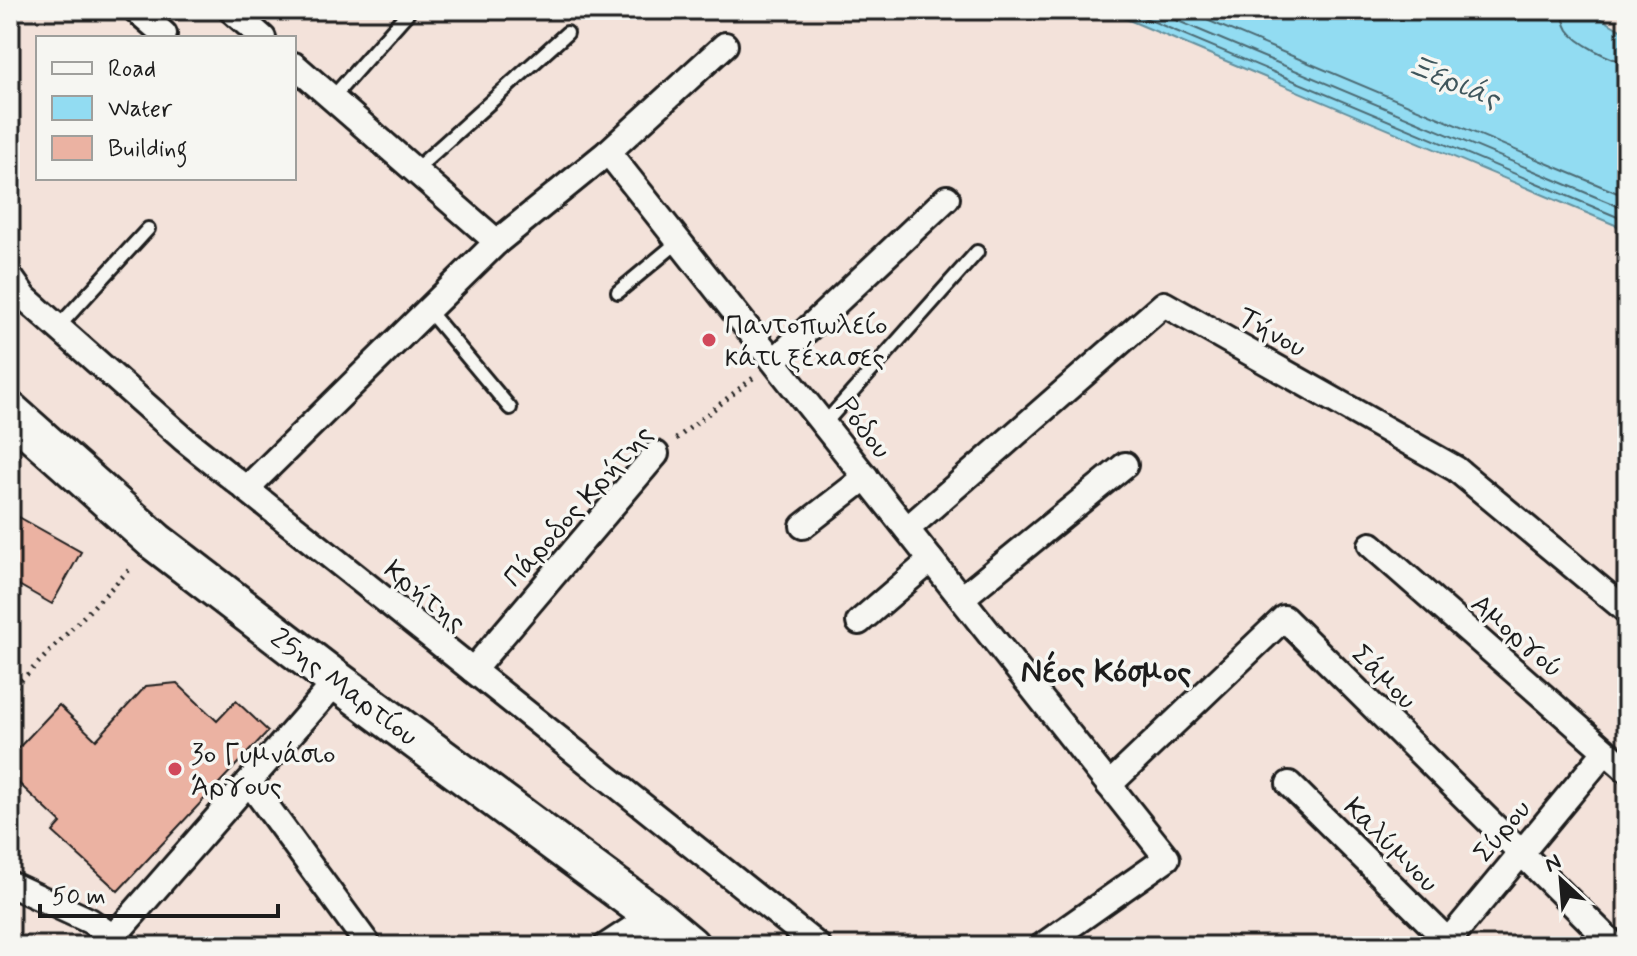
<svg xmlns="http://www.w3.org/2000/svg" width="1637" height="956" viewBox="0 0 1637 956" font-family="Mynerve,sans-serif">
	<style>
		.water { fill: #92dcf2; stroke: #638f9c; stroke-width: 2 }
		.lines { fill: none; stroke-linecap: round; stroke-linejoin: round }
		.shore { stroke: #4b6972; stroke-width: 2 }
		.building { fill: #ebb2a2; stroke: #1c1c1c; stroke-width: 2 }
		.service-casing { stroke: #1c1c1c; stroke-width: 18 }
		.minor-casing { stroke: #1c1c1c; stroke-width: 30 }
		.primary-casing { stroke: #1c1c1c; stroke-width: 44 }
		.path { stroke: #1c1c1c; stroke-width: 5; stroke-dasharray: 2 6; stroke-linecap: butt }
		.service { stroke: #f6f6f2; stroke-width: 12 }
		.minor { stroke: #f6f6f2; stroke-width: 24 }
		.primary { stroke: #f6f6f2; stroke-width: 38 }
		.poi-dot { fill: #d1495b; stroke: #f6f6f2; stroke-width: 3 }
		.labels { text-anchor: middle; stroke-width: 7; stroke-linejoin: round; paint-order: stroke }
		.poi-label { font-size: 28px; fill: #1c1c1c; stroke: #f6f6f2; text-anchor: start }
		.street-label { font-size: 28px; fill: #1c1c1c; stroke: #f6f6f2 }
		.water-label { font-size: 30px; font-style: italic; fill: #3f565c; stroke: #f6f6f2 }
		.quarter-label { font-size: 32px; font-weight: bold; fill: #1c1c1c; stroke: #f6f6f2 }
	</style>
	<rect width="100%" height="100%" fill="#f3e2da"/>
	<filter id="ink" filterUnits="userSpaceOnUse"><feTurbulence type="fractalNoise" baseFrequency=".0125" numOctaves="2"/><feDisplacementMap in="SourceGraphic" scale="16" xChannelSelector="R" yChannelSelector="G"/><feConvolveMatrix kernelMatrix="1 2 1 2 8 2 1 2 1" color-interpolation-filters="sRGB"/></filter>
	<g filter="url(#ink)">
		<!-- water -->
		<path class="water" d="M1105 10H1587L1627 34V230Z"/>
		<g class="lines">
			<!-- shore -->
			<g class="shore">
				<path d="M1126 10 1627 221"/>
				<path d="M1152 10 1627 210"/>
				<path d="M1183 10 1627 197"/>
				<path d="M1563 10C1563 17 1564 23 1568 30 1577 43 1611 61 1627 62"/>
			</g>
		</g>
		<!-- building -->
		<g class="building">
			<path d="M10 512 81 552 52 604 10 580Z"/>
			<path d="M177 683 217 721 236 701 268 731 118 891 53 832 61 823 10 775V757L59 705 96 740 146 686Z"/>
		</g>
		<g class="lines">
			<!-- service casing -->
			<g class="service-casing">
				<g id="service">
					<path d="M332 98 410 10"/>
					<path d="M415 170 567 33"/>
					<path d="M618 292 679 241"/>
					<path d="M428 310 510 408"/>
					<path d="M58 327 148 229"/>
					<path d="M824 424 977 252"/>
				</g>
			</g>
			<!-- minor casing -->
			<g class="minor-casing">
				<g id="minor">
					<path d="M136 10 164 34"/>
					<path d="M231 10 263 38"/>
					<path d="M294 65 497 242"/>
					<path d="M608 152 1167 858 1042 946"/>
					<path d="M10 277 25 298 185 440 818 946"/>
					<path d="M774 361 947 198"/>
					<path d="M246 489 497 242 608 152 725 45"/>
					<path d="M803 526 866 477"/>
					<path d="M907 529 1164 304 1456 469 1627 611"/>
					<path d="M1371 545 1627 770"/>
					<path d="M962 598 1125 465"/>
					<path d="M859 622 931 560"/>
					<path d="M473 670 656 454"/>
					<path d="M249 782 369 946"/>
					<path d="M1289 784 1453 946"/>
					<path d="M1109 785 1284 618 1615 946"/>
					<path d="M10 884 90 921 125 945"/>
					<path d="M113 937 337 681"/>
					<path d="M606 946 653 915"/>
					<path d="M1444 946 1605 752"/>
				</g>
			</g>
			<!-- primary casing -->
			<g class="primary-casing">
				<path id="primary" d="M10 412 156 542 337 681 653 915 690 946"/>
			</g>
			<!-- path -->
			<g class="path">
				<path d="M676 439 753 378"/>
				<path d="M10 692 132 567"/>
			</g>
			<!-- service -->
			<use href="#service" class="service"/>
			<!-- minor -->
			<use href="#minor" class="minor"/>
			<!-- primary -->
			<use href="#primary" class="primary"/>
		</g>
	</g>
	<!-- markers -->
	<g class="poi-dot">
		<circle cx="709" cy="340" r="8"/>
		<circle cx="175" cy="769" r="8"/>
	</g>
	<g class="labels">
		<!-- poi labels -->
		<g class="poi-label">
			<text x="725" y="334">Παντοπωλείο<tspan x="725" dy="32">κάτι ξέχασες</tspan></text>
			<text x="191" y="763">3ο Γυμνάσιο<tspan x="191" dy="32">Άργους</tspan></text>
		</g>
		<!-- street labels -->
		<g class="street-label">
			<text transform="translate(1273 331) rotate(30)" y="10">Τήνου</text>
			<text transform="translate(865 427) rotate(52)" y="10">Ρόδου</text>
			<text transform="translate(577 505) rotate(-48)" y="10">Πάροδος Κρήτης</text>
			<text transform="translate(426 595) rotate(39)" y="10">Κρήτης</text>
			<text transform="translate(1518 635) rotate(41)" y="10">Αμοργού</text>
			<text transform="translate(1385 676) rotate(45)" y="10">Σάμου</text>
			<text transform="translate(345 686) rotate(37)" y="10">25ης Μαρτίου</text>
			<text transform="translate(1501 830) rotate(-50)" y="10">Σύρου</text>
			<text transform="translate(1392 844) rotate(45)" y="10">Καλύμνου</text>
		</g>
		<!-- water labels -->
		<g class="water-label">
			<text transform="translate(1454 81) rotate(22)" y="10">Ξεριάς</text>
		</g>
		<!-- quarter labels -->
		<g class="quarter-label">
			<text x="1106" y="682">Νέος Κόσμος</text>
		</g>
	</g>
	<!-- margin -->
	<rect width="1637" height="956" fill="none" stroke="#f6f6f2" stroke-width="40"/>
	<rect x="20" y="20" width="1597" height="916" fill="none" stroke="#1c1c1c" stroke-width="3" filter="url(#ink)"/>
	<!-- legend -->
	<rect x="36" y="36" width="260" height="144" fill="#f6f6f2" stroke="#9f9f9c" stroke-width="2"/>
	<rect x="52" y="62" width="40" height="12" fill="#f6f6f2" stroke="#9f9f9c" stroke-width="2"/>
	<text x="108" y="76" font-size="24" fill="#1c1c1c">Road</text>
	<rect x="52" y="96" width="40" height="24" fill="#92dcf2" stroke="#9f9f9c" stroke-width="2"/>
	<text x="108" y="116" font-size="24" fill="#1c1c1c">Water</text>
	<rect x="52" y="136" width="40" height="24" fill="#ebb2a2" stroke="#9f9f9c" stroke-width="2"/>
	<text x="108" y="156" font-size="24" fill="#1c1c1c">Building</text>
	<!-- north arrow -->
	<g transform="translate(1561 880) rotate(334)" stroke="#f6f6f2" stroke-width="6" paint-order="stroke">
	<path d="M0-6L14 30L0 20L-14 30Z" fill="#1c1c1c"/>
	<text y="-12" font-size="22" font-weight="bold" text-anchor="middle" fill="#1c1c1c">N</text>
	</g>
	<!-- scale -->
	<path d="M40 904v12h238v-12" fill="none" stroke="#1c1c1c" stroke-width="4"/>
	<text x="52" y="904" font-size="24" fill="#1c1c1c" stroke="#f6f6f2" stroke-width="6" paint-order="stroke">50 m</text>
</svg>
